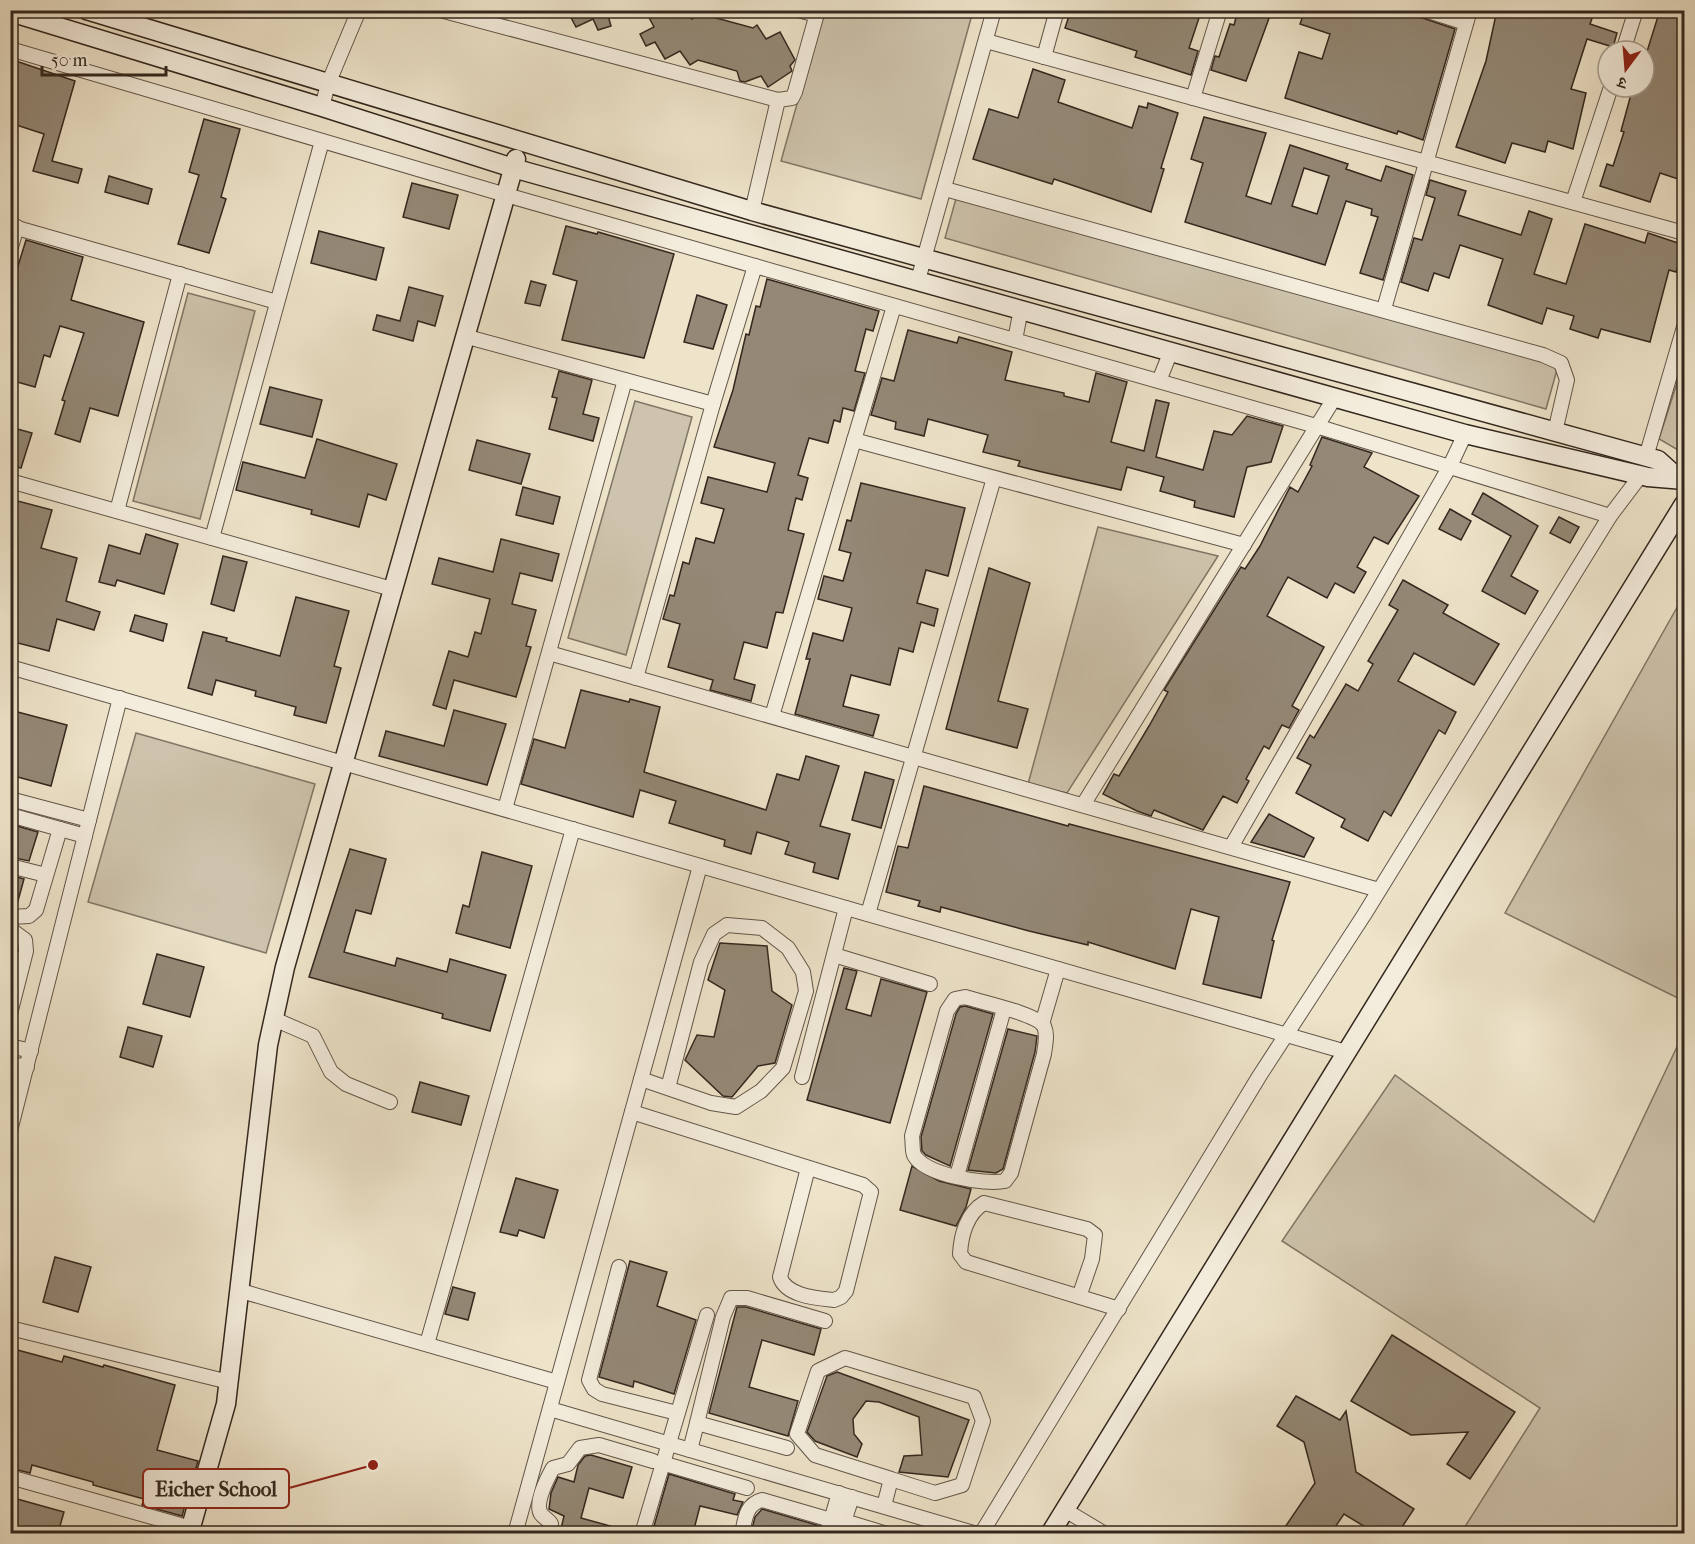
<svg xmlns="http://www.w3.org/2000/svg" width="1695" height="1544" viewBox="0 0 1695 1544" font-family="'IM FELL French Canon','Noto Serif Devanagari',serif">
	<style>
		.green { fill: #cec4ad; stroke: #807666; stroke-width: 1.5 }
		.building { fill: #948977; stroke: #33271e; stroke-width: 1.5; fill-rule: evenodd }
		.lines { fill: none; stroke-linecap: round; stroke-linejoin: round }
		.street-casing { stroke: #625649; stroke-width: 16 }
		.secondary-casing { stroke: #33271e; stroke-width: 21 }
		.street { stroke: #f4eddd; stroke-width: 14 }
		.secondary { stroke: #f4eddd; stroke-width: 18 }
		.leader { fill: none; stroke: #8f2418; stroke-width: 2 }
		.callout-dot { fill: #8f2418; stroke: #f4eddd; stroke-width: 2 }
		.callout { fill: #f4eddd; stroke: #8f2418; stroke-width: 2 }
		.callout-label { font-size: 21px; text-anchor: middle; font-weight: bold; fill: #33271e }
	</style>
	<rect width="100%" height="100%" fill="#eee4ca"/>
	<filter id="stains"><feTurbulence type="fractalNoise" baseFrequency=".00333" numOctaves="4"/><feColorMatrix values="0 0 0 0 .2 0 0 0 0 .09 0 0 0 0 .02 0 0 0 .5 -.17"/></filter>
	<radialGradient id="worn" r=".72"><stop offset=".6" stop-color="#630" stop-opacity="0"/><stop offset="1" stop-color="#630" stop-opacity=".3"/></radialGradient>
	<!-- green -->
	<g class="green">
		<path d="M823 11H973L921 199 781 161Z"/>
		<path d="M957 195 1558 366 1546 409 945 238Z"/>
		<path d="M188 293 255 311 200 519 133 501Z"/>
		<path d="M1684 361V449L1678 450 1659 439Z"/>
		<path d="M635 401 692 417 626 655 568 638Z"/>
		<path d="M1098 527 1218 556 1067 793 1028 784Z"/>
		<path d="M1684 595V1001L1505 913Z"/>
		<path d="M136 733 315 784 266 953 88 902Z"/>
		<path d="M1684 1032V1533H1461L1540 1408 1282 1241 1395 1075 1594 1222Z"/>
	</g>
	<!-- building -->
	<g class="building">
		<path d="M567 10H611L607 12 611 26 598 30 593 19 576 27Z"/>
		<path d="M645 10H663L666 16 677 10H688L692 19 705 10 709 16 753 28 757 25 766 39 780 32 795 60 790 66 792 71 768 87 761 76 745 82 740 81 737 71 698 60 690 65 680 51 665 59 655 42 646 46 640 34 654 27Z"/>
		<path d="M1071 10H1186L1200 15 1189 48 1198 51 1191 75 1135 57 1137 51 1065 28Z"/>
		<path d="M1238 10H1272L1246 81 1211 70 1215 56 1219 57 1230 24 1234 25Z"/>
		<path d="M1305 10H1399L1455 29 1423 140 1398 131 1397 134 1285 98 1299 52 1322 59 1330 34 1300 24Z"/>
		<path d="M1497 10H1595L1590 24 1617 33 1613 47 1587 39 1571 89 1586 93 1573 149 1548 141 1545 152 1512 143 1505 163 1456 147 1486 61Z"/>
		<path d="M1660 10H1684V181L1660 173 1650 202 1600 186 1607 164 1613 166 1624 132 1621 131 1633 87H1644V61Z"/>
		<path d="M10 59 75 81 52 161 82 169 78 183 33 171 44 134 10 123Z"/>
		<path d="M1033 69 1065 80 1058 102 1132 128 1139 106 1147 108 1148 103 1178 113 1161 168 1164 169 1151 212 1054 179 1052 184 973 159 989 109 1018 118Z"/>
		<path d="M1204 117 1266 133 1246 196 1271 204 1290 145 1348 164 1346 169 1381 181 1386 166 1413 175 1383 280 1360 273 1378 217 1371 215 1372 209 1346 201 1325 265 1185 222 1203 163 1191 159ZM1304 168 1329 176 1317 214 1292 206Z"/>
		<path d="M204 119 240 129 221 197 226 199 209 253 178 244 199 175 189 172Z"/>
		<path d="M109 176 152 189 148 204 105 192Z"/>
		<path d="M1430 180 1466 191 1458 215 1521 235 1529 211 1552 219 1534 274 1566 284 1585 224 1645 243 1648 233 1684 245 1676 272 1669 270 1650 342 1601 329 1598 338 1570 329 1574 316 1547 308 1542 324 1488 305 1503 259 1460 245 1449 278 1434 273 1428 291 1401 282 1414 238 1422 240 1435 198 1426 195Z"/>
		<path d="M412 183 458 195 449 229 403 217Z"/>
		<path d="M566 226 597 234 598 232 674 254 644 358 562 340 577 281 553 274Z"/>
		<path d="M319 231 384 248 376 280 311 263Z"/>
		<path d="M26 240 83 257 71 300 144 322 118 416 90 408 80 442 55 434 65 401 62 400 84 333 60 326 50 357 44 355 35 387 10 380V292Z"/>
		<path d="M767 279 879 311 873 331 866 329 855 371 865 373 854 411 843 408 840 422 834 420 828 443 809 438 798 475 808 478 802 500 796 498 788 530 804 534 783 613 776 612 767 648 744 642 734 679 755 685 751 701 710 690 713 680 668 667 680 624 663 619 670 595 674 596 683 562 689 564 696 538 714 543 724 509 701 503 708 477 767 492 775 463 714 447 733 390 746 334 749 335 756 306 760 307Z"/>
		<path d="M531 281 546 285 540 306 525 303Z"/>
		<path d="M409 287 443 296 435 326 418 321 413 341 373 330 377 315 400 321Z"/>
		<path d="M697 295 727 305 713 349 684 342Z"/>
		<path d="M908 330 957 343 959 337 1012 352 1005 380 1064 393V396L1089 402 1096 373 1127 382 1111 442 1144 451 1156 400 1169 403 1156 457 1203 470 1214 431 1232 435 1247 416 1283 426 1271 462 1247 467 1234 517 1194 507 1195 501 1160 491 1164 477 1127 467 1121 490 1038 471 1018 466 1020 461 983 452 988 435 928 419 924 436 895 429 896 422 871 415 882 378 894 381Z"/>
		<path d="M559 371 592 380 583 414 599 418 593 441 549 429 557 398 552 397Z"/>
		<path d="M270 387 322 400 312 437 260 424Z"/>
		<path d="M10 427 32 433 21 468 10 465Z"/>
		<path d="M1322 437 1372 453 1364 467 1419 496 1388 544 1374 537 1357 567 1366 572 1354 593 1335 583 1327 598 1288 577 1284 584 1267 616 1324 647 1292 706 1299 710 1289 728 1282 725 1269 749 1264 746 1246 779 1249 781 1237 803 1223 796 1203 830 1154 810 1151 816 1137 811 1103 794 1114 774 1119 776 1149 726 1168 692 1164 690 1241 567 1245 569 1260 546 1290 487 1298 492 1312 466 1310 465Z"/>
		<path d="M317 439 397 464 386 500 368 494 359 527 311 514 312 510 236 490 243 462 305 478Z"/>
		<path d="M477 440 530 454 521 484 469 470Z"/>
		<path d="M861 483 965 508 948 576 926 570 917 603 938 609 934 626 921 622 913 652 899 648 890 685 851 675 843 706 879 715 873 736 795 714 810 659H806L813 633 843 641 852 608 818 599 824 576 843 581 851 553 839 550 847 520 851 521Z"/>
		<path d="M523 487 560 497 553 524 516 515Z"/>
		<path d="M1483 493 1538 526 1511 576 1538 591 1525 614 1482 591 1511 536 1472 514Z"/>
		<path d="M10 499 52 510 41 548 77 558 66 601 100 612 94 630 57 619 49 651 10 641Z"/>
		<path d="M1450 509 1471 521 1461 540 1439 529Z"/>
		<path d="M1559 517 1579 527 1570 543 1550 533Z"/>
		<path d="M146 534 178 544 164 594 117 580 115 586 99 582 109 545 140 554Z"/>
		<path d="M501 539 559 554 552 581 520 573 512 604 536 610 526 646 531 647 516 697 454 680 446 709 433 705 449 651 468 657 475 632 481 634 490 599 432 584 439 558 493 572Z"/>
		<path d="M223 556 247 562 234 611 211 604Z"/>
		<path d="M989 568 1030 583 998 701 1028 709 1017 748 946 729Z"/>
		<path d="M1403 580 1448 605 1443 613 1499 644 1474 685 1414 653 1398 681 1456 712 1445 734 1439 730 1391 816 1384 811 1368 841 1341 827 1345 819 1296 793 1311 765 1297 758 1310 735 1314 738 1346 684 1358 691 1373 664 1368 661 1398 610 1389 605Z"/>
		<path d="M296 597 349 611 334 666 341 668 326 723 294 715 296 707 255 696 256 691 216 680 212 695 188 688 203 632 227 638 226 641 280 656Z"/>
		<path d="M135 615 167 624 163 641 130 631Z"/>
		<path d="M581 690 629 702 630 699 660 707 644 772 766 810 777 774 799 780 806 756 839 766 820 826 850 834 838 879 813 872 815 863 785 854 789 842 757 832 751 854 724 846 725 840 669 823 676 801 640 790 633 817 521 784 534 739 565 748Z"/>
		<path d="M10 710 67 725 51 786 10 775Z"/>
		<path d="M454 710 506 724 487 785 379 756 386 731 444 746Z"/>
		<path d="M865 772 894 780 881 828 852 820Z"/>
		<path d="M924 786 1068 826 1069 824 1092 830 1290 882 1272 940 1274 941 1261 998 1203 984 1219 917 1191 909 1175 969 1088 942V945L1029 931 941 907 940 912 918 906 920 901 886 892 898 846 908 848Z"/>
		<path d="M1269 814 1314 838 1304 857 1251 842Z"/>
		<path d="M10 824 38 832 29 861 10 857Z"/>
		<path d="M350 849 386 859 371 914 356 910 344 952 395 966 397 958 447 972 450 959 506 975 490 1031 442 1018 443 1014 309 977Z"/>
		<path d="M482 852 532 866 510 948 456 933 463 905 469 907Z"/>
		<path d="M10 875 24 879 16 908H10Z"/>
		<path d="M720 943 767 946 772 991 792 1005 775 1063 758 1066 732 1097 723 1096 685 1060 697 1035 714 1037 725 990 708 980Z"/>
		<path d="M157 954 204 967 190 1017 143 1004Z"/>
		<path d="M844 968 857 971 846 1009 871 1016 881 979 927 992 890 1123 807 1100Z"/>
		<path d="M965 1006 993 1014 950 1166 926 1155 922 1151 921 1137 956 1014 960 1007Z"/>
		<path d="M128 1027 162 1036 153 1067 120 1057Z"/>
		<path d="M1008 1029 1037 1036 1035 1052 1003 1169 996 1173 968 1170Z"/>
		<path d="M420 1082 469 1096 461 1125 412 1112Z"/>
		<path d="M912 1166 939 1181 971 1189 966 1207 956 1226 900 1210Z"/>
		<path d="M516 1178 558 1190 544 1238 519 1230 517 1236 500 1232Z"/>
		<path d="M55 1257 91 1267 78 1312 43 1302Z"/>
		<path d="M630 1261 667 1272 657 1306 696 1320 674 1394 634 1381 633 1387 599 1377Z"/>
		<path d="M453 1287 475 1293 468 1320 445 1314Z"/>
		<path d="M737 1307H746L821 1329 814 1355 762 1340 749 1387 798 1401 788 1436 709 1413Z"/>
		<path d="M1392 1335 1515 1412 1470 1479 1447 1464 1468 1432 1411 1435 1351 1401Z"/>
		<path d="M10 1348 62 1362 64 1356 103 1367 104 1365 175 1385 157 1450 198 1461 182 1516 142 1505 144 1499 93 1485V1482L32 1465 30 1473 10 1468V1408L15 1394 10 1392Z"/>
		<path d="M837 1372 969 1420 948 1477 899 1472 904 1456 922 1455 919 1417 879 1402 866 1401 853 1419 854 1434 862 1444 857 1457 815 1441 807 1432 827 1376Z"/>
		<path d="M1296 1396 1340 1420 1346 1411 1356 1472 1414 1509 1398 1533H1375L1344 1514 1331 1533H1281L1315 1483 1304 1442 1277 1426Z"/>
		<path d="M591 1455 632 1467 623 1498 589 1488 581 1518 621 1529V1533H560L564 1516 549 1509 551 1493 558 1477 574 1482 578 1465 585 1456Z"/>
		<path d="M669 1474 735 1494 733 1500 743 1502 737 1515 700 1506 693 1533H652Z"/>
		<path d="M10 1497 64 1512 58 1533H10Z"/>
		<path d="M762 1509 820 1526 818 1533H751L755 1517Z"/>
	</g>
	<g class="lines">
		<!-- street casing -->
		<g class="street-casing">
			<g id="street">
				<path d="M440 10 778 100 792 98 795 92 818 10"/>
				<path d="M798 10 817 15"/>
				<path d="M1425 10 1466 23"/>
				<path d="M986 41 1684 233"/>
				<path d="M10 49 506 195 1316 426 1610 516"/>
				<path d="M1623 51 1636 10"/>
				<path d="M1044 57 1057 10"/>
				<path d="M1193 98 1220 10"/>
				<path d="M322 107 328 84 359 10"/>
				<path d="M945 189 1543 355 1561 363 1567 380 1555 432"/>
				<path d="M1573 202 1611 87"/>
				<path d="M752 211 778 100"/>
				<path d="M10 226 277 302"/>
				<path d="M10 250 17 227"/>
				<path d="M918 280 994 10"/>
				<path d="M1384 309 1470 10"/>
				<path d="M464 336 713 404"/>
				<path d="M1015 340 1021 309"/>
				<path d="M1159 381 1171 351"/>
				<path d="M854 440 1244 545"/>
				<path d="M1646 457 1684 327"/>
				<path d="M10 481 392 589"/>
				<path d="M117 511 180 274"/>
				<path d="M212 538 322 141"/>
				<path d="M549 653 1379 890"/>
				<path d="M10 667 1346 1052"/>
				<path d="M636 678 713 404 755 266"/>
				<path d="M772 716 894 306"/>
				<path d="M10 799 89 820"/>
				<path d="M1083 805 1335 397"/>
				<path d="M505 809 625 380"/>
				<path d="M10 815 85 836"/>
				<path d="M1231 847 1450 466 1465 434"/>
				<path d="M10 866 46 875"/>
				<path d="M868 914 994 478"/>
				<path d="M10 917 29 916 36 910 60 829"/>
				<path d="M10 929 25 940 26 951 10 1014"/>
				<path d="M834 955 930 984"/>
				<path d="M965 997C981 1002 1037 1014 1044 1026 1048 1035 1045 1045 1044 1054L1011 1173 1005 1181C985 1185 924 1175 914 1155 912 1150 913 1142 912 1136L947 1011 955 999Z"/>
				<path d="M274 1019 313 1036 331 1072 346 1084 390 1102"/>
				<path d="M1042 1024 1058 969"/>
				<path d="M10 1046 31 1051"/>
				<path d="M10 1064 27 1067"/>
				<path d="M802 1077 846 908"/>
				<path d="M641 1079 711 1103 736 1107 761 1091 783 1068 806 991 803 972 788 948 762 928 727 925 714 934 701 962 668 1088"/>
				<path d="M632 1112 863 1185 871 1192 846 1291 841 1297 834 1300C816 1298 786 1296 780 1277L808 1168"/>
				<path d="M10 1131 120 698"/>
				<path d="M957 1176 1004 1009"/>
				<path d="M619 1267 589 1380 594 1389 602 1394 677 1413"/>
				<path d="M241 1291 557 1382"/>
				<path d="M1079 1297 1092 1259 1095 1235 1087 1229 984 1203C967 1213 961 1235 960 1254L966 1262 1119 1309"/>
				<path d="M10 1328 229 1382"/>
				<path d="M427 1344 573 829"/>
				<path d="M550 1409 977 1534"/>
				<path d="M787 1448 697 1423 723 1317 731 1298H747L825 1321"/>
				<path d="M690 1450 697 1423"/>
				<path d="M662 1463 747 1488"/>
				<path d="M10 1477 191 1528"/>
				<path d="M884 1506 891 1479 935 1493 962 1485 983 1421 974 1397 845 1358 818 1371 797 1434 815 1455 891 1479"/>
				<path d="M1065 1510 1105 1534"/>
				<path d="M844 1521 887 1534"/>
				<path d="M515 1534 700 866"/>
				<path d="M551 1534V1524C549 1520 544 1518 541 1514 534 1503 548 1477 553 1468L568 1464 580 1448 599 1445 653 1461"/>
				<path d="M642 1534 707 1315"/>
				<path d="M742 1534C745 1519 746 1504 762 1500L831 1520"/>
				<path d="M827 1534 839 1493"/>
				<path d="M840 1534 852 1497"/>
				<path d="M981 1534 1260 1075 1364 915 1610 516 1641 475"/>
			</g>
		</g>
		<!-- secondary casing -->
		<g class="secondary-casing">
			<g id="secondary">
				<path d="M86 10 752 211 1658 460 1678 478"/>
				<path d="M10 12 322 107 513 168 1465 434 1648 477 1684 480"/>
				<path d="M189 1534 226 1404 268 1045 285 967 516 159"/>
				<path d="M1050 1534 1684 504"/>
			</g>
		</g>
		<!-- street -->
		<use href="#street" class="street"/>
		<!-- secondary -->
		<use href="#secondary" class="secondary"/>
	</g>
	<!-- callouts -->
	<path class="leader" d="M373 1465L289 1488"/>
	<circle class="callout-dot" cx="373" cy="1465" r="6"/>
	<rect class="callout" x="143" y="1469" width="146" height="39" rx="6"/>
	<g class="callout-label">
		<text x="216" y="1496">Eicher School</text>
	</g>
	<!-- margin -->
	<rect width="1695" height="1544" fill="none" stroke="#eee4ca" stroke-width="36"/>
	<rect x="12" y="12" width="1671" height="1520" fill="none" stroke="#33271e" stroke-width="3"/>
	<rect x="18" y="18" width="1659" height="1508" fill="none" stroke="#33271e" stroke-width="1.5"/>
	<!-- north arrow -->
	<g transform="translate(1626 69) rotate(196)"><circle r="28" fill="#f4eddd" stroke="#a79e91" stroke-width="1.5"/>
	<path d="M0-4.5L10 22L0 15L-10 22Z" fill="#8f2418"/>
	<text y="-9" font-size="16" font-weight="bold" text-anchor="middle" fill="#33271e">उ</text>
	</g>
	<!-- scale -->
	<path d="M42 66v9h124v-9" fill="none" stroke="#33271e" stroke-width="3"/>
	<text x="51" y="66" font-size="18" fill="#33271e" stroke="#f4eddd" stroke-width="4.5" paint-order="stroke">50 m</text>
	<rect width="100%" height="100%" filter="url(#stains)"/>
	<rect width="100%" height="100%" fill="url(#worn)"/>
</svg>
